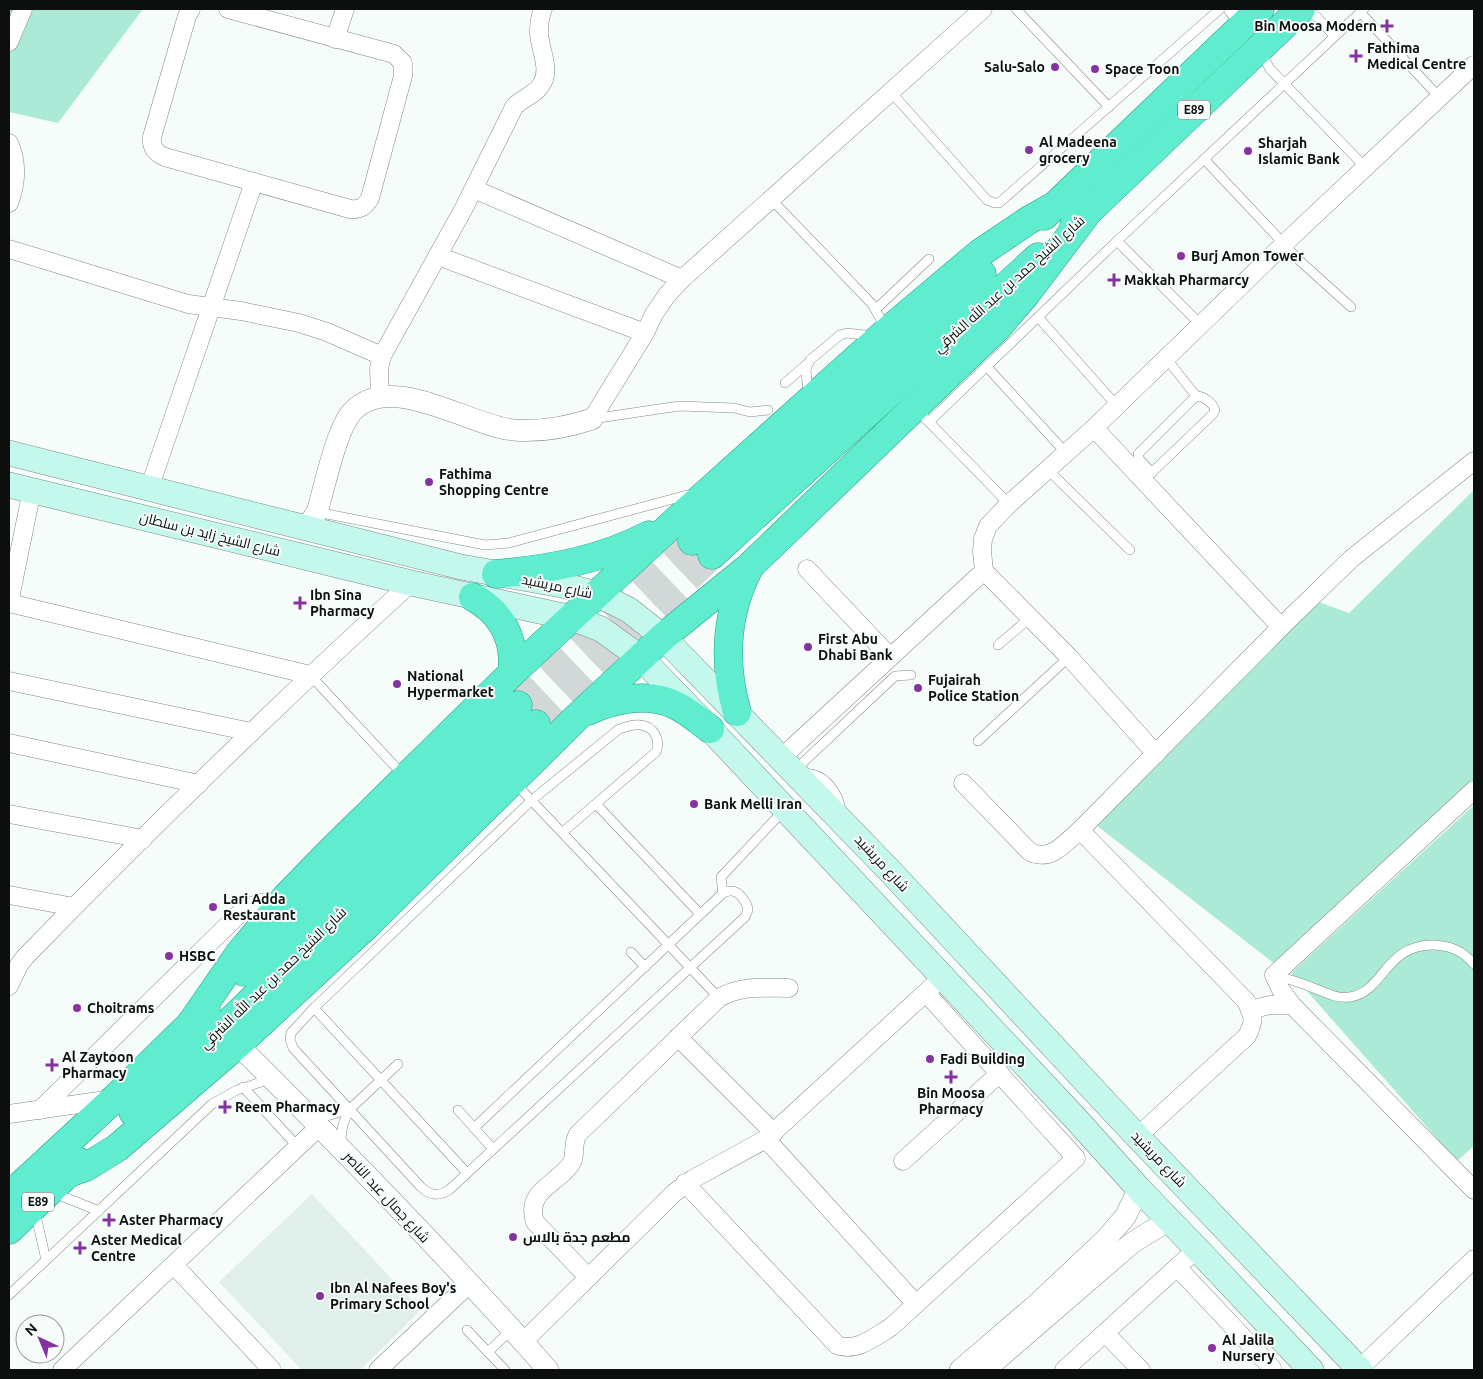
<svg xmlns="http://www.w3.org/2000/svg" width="1483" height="1379" viewBox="0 0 1483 1379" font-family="Ubuntu,Cairo,sans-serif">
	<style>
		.built { fill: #e0efea }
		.green { fill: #acead8 }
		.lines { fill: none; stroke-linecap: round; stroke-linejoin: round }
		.trunk-tunnel { stroke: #d2d8d7; stroke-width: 28; stroke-dasharray: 28 14; stroke-linecap: butt }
		.service-casing { stroke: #838987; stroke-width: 10 }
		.minor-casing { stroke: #838987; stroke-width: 19 }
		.tertiary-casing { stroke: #838987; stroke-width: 22 }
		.secondary-casing { stroke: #838987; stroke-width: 26 }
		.trunk-casing { stroke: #2a9b84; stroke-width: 29 }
		.service { stroke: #fff; stroke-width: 9 }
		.minor { stroke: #fff; stroke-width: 18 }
		.tertiary { stroke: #fff; stroke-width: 21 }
		.secondary { stroke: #c4f8ed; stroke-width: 25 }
		.trunk { stroke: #60eccf; stroke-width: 28 }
		.poi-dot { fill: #8633a2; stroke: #f5fcfa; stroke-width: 2 }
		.labels { text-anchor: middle; stroke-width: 4; stroke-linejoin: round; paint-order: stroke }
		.shield { fill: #f5fcfa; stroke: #535655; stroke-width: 1 }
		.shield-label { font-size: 12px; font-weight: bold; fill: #0d0f0e }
		.poi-label { font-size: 14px; font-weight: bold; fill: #0d0f0e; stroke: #f5fcfa; text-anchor: start }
		.street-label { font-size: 14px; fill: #0d0f0e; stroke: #f5fcfa }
	</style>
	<rect width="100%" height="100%" fill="#f5fcfa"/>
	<!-- built -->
	<path class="built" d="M312 1194 421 1310 360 1370H302L219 1282Z"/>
	<!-- green -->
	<g class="green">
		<path d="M9 9H143L58 123 9 112Z"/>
		<path d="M1474 490V782L1275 964 1096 825 1278 643 1316 601 1349 613Z"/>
		<path d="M1474 805V1146L1457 1161 1291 973Z"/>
	</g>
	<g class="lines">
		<!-- trunk-tunnel -->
		<g class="trunk-tunnel">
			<path d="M518 705 692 541"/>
			<path d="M536 724 712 555"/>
		</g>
		<!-- service casing -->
		<g class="service-casing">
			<g id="service">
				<path d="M1016 9 1109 107"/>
				<path d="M1306 9 1317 17 1334 36"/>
				<path d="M1360 12 1440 98"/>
				<path d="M1261 53 1270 69 1365 167"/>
				<path d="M891 92 987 200 995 203H999L1220 9"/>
				<path d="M1204 159 1300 261 1351 307"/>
				<path d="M771 199 872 304 880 318 884 330"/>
				<path d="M1117 241 1201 325"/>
				<path d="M876 309 929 259"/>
				<path d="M1038 317 1117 406"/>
				<path d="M1166 358 1196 396"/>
				<path d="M987 367 1066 453"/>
				<path d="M785 383 807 364"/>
				<path d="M808 395 806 369 810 360 840 335 847 333 873 336"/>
				<path d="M925 418 1009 504"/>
				<path d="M592 419 679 406 734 408 750 412 768 410"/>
				<path d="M929 422 1117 241 1364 9"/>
				<path d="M1047 469 1130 550"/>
				<path d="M1143 481 1213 414 1215 410C1213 403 1204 396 1196 396L1138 454 1139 459 1152 473"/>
				<path d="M317 512 485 545 509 543 691 494"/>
				<path d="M998 645 1031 617"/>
				<path d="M310 675 404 776"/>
				<path d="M978 741 1069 657"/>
				<path d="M794 771 895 676 911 675"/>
				<path d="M801 774C823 770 839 792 841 812"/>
				<path d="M514 782 719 998"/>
				<path d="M596 804 700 914"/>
				<path d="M723 893 721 877 783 811"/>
				<path d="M631 952 645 967"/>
				<path d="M1275 975C1287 979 1299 982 1311 987 1325 992 1335 999 1350 997 1384 992 1385 944 1434 945 1451 946 1463 951 1474 964"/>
				<path d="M314 1008 467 1173"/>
				<path d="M243 1087 299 1148"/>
				<path d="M458 1110 493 1149"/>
				<path d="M314 1117 327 1116 350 1109"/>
				<path d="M474 1128 723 893C725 892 728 891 731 891 740 891 747 903 748 910L745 917 449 1190C439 1197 429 1195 421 1187L293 1048 290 1039 291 1033 314 1008 532 800 619 729C626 727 633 724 640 725 654 726 661 740 656 752L563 832"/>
				<path d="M340 1145 343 1124 350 1109 398 1064"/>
				<path d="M54 1193 99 1211"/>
				<path d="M35 1211 46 1260"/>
				<path d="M9 1295 212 1104 237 1090 270 1079"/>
				<path d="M467 1330 505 1370"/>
				<path d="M488 1352 511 1330"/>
			</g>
		</g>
		<!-- minor casing -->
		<g class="minor-casing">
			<g id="minor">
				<path d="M191 9 187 16 152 137C151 147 155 153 165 157L350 209C360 210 365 207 370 198L403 76V63L394 54 228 9"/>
				<path d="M1233 9 1245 23"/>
				<path d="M335 39 345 9"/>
				<path d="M9 42 23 9"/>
				<path d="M9 143C18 163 17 182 9 203"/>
				<path d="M474 189 682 279"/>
				<path d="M9 249 188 304 241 311 299 323 327 332 382 356"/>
				<path d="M438 256 645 333"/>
				<path d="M380 397 379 368 382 356 464 208 514 107C522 98 535 95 541 85 552 70 539 48 539 32 539 24 540 16 543 9"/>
				<path d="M592 419 645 333 654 314 667 295 682 279 983 9"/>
				<path d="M1094 428 1281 627"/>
				<path d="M149 489 254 182"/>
				<path d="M807 569 890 657"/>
				<path d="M9 603 310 675"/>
				<path d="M9 603 32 490"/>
				<path d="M9 681 251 732"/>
				<path d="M9 743 199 784"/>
				<path d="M1156 754 1069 657 984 571 982 551 983 539 988 526 1009 504 1094 428 1284 244 1474 65"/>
				<path d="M781 758 984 571"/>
				<path d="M963 783 1030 852C1051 862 1065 843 1080 830L1281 627 1351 559 1474 461"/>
				<path d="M1474 790 1274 975 1281 990 1292 1005 1474 1190"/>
				<path d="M9 814 143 839"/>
				<path d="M1080 830 1246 1001C1254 1018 1255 1020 1247 1036L1138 1136"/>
				<path d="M9 895 74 907"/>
				<path d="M9 986 19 965 25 957C150 829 278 704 411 583"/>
				<path d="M1250 1010 1270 1005H1292"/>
				<path d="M678 1037 774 1133"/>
				<path d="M40 1110 242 911C255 903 267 900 282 902"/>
				<path d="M9 1114 113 1099"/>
				<path d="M766 1139 916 1304"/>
				<path d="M903 1161 1000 1073"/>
				<path d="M685 1183 837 1345C856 1353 876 1336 891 1327L1076 1158 926 993"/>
				<path d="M174 1265 272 1370"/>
				<path d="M1177 1267 1272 1368"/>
				<path d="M588 1277 535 1222C525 1191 556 1185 571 1164 577 1156 571 1146 578 1134L719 998C741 985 764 988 789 988"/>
				<path d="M1105 1333 1141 1370"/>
				<path d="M523 1342 674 1193 693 1179 766 1139 934 985"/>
				<path d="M1359 1369 1474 1259"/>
				<path d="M62 1370 320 1126"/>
				<path d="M378 1370 469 1284"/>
				<path d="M1064 1370 1197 1249"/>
			</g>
		</g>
		<!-- tertiary casing -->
		<g class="tertiary-casing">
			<g id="tertiary">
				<path d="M302 528 311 521 317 512C325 486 336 430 352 412 390 370 469 426 514 430 539 432 568 427 592 419"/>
				<path d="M227 1034C337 1143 446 1254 548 1370"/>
				<path d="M960 1370 1037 1304 1105 1240 1125 1217 1139 1189"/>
				<path d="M985 1370 1132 1243 1169 1220"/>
			</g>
		</g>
		<!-- secondary casing -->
		<g class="secondary-casing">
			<g id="secondary">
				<path d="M9 453 461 567 562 585 597 594 629 610 663 637 889 870 1116 1114 1360 1370"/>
				<path d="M9 485 411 583 572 618 601 629 641 658 710 729 1076 1119 1139 1189 1197 1249 1311 1370"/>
			</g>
		</g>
		<!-- trunk casing -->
		<g class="trunk-casing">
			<g id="trunk">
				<path d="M1044 216 1260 9"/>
				<path d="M1074 225 1301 9"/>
				<path d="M692 541 982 274"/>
				<path d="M712 555 1038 257"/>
				<path d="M496 574C550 569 601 560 649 535"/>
				<path d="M473 597C502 613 516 640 512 673"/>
				<path d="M588 711C614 699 648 692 675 705 688 711 699 721 710 729"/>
				<path d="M737 712C723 663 725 616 748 570"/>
				<path d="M244 972 518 705"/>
				<path d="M192 1022 239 954 286 897 330 852 512 673 681 516 885 333 980 253 1029 220 1058 204"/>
				<path d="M133 1112 222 1029 536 724"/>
				<path d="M66 1174 86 1167 117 1148 238 1044 367 925 574 720 663 637 749 567 997 328 1026 294 1088 212"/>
				<path d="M9 1196 114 1099 206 1009"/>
				<path d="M9 1230 80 1162"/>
			</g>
		</g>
		<!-- service -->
		<use href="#service" class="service"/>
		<!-- minor -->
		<use href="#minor" class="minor"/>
		<!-- tertiary -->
		<use href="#tertiary" class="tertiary"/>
		<!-- secondary -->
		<use href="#secondary" class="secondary"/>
		<!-- trunk -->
		<use href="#trunk" class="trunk"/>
	</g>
	<!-- markers -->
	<g class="poi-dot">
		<path d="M1384.5 18.5h5v5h5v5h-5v5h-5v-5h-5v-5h5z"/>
		<path d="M1353.5 48.5h5v5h5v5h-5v5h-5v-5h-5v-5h5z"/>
		<circle cx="1055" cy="67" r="5"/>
		<circle cx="1095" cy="69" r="5"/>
		<circle cx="1029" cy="150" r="5"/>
		<circle cx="1248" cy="151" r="5"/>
		<circle cx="1181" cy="256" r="5"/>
		<path d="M1111.5 272.5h5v5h5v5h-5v5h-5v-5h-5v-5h5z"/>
		<circle cx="429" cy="482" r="5"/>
		<path d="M297.5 595.5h5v5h5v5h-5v5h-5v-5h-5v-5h5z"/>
		<circle cx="808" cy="647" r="5"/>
		<circle cx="397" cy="684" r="5"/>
		<circle cx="918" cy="688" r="5"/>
		<circle cx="694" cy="804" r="5"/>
		<circle cx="213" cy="907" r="5"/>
		<circle cx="169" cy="956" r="5"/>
		<circle cx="77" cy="1008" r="5"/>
		<circle cx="930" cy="1059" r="5"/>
		<path d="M49.5 1057.5h5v5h5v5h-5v5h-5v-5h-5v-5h5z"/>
		<path d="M948.5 1069.5h5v5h5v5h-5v5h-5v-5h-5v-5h5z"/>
		<path d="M222.5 1099.5h5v5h5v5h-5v5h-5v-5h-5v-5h5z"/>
		<path d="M106.5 1212.5h5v5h5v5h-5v5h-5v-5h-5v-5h5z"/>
		<circle cx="513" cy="1237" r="5"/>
		<path d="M77.5 1240.5h5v5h5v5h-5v5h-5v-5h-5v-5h5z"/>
		<circle cx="320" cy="1296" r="5"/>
		<circle cx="1212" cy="1348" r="5"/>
	</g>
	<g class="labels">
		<!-- shield labels -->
		<g class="shield">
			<rect x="1178" y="100.5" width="32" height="19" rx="4"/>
			<rect x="22" y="1192.5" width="32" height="19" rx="4"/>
		</g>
		<g class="shield-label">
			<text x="1194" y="114">E89</text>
			<text x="38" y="1206">E89</text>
		</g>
		<!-- poi labels -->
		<g class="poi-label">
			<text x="1377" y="31" text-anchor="end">Bin Moosa Modern</text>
			<text x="1367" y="53">Fathima<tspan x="1367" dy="16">Medical Centre</tspan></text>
			<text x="1045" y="72" text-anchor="end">Salu-Salo</text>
			<text x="1105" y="74">Space Toon</text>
			<text x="1039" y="147">Al Madeena<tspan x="1039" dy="16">grocery</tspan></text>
			<text x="1258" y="148">Sharjah<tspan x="1258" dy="16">Islamic Bank</tspan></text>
			<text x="1191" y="261">Burj Amon Tower</text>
			<text x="1124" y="285">Makkah Pharmarcy</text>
			<text x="439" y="479">Fathima<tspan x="439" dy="16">Shopping Centre</tspan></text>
			<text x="310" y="600">Ibn Sina<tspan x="310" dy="16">Pharmacy</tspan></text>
			<text x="818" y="644">First Abu<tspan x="818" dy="16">Dhabi Bank</tspan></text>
			<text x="407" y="681">National<tspan x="407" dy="16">Hypermarket</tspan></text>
			<text x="928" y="685">Fujairah<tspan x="928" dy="16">Police Station</tspan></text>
			<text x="704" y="809">Bank Melli Iran</text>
			<text x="223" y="904">Lari Adda<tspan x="223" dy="16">Restaurant</tspan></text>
			<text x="179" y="961">HSBC</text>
			<text x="87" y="1013">Choitrams</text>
			<text x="62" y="1062">Al Zaytoon<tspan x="62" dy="16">Pharmacy</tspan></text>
			<text x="940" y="1064">Fadi Building</text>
			<text x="951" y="1098" text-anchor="middle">Bin Moosa<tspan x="951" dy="16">Pharmacy</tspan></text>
			<text x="235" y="1112">Reem Pharmacy</text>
			<text x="119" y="1225">Aster Pharmacy</text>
			<text x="523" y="1242">مطعم جدة بالاس</text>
			<text x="91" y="1245">Aster Medical<tspan x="91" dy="16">Centre</tspan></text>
			<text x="330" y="1293">Ibn Al Nafees Boy's<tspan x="330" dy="16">Primary School</tspan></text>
			<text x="1222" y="1345">Al Jalila<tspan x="1222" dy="16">Nursery</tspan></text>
		</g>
		<!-- street labels -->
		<g class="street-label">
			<text transform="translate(1009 284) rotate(-42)" y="5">شارع الشيخ حمد بن عبد الله الشرقي</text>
			<text transform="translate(210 534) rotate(14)" y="5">شارع الشيخ زايد بن سلطان</text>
			<text transform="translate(557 586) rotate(12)" y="5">شارع مريشيد</text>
			<text transform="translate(882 863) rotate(47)" y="5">شارع مريشيد</text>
			<text transform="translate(273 978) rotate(-44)" y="5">شارع الشيخ حمد بن عبد الله الشرقي</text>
			<text transform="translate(1159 1159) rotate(46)" y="5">شارع مريشيد</text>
			<text transform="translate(387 1197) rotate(47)" y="5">شارع جمال عبد الناصر</text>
		</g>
	</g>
	<!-- border -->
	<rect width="1483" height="1379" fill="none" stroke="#0d0f0e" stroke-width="20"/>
	<!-- north arrow -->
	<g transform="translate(40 1339) rotate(316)"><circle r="24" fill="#f5fcfa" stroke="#989d9c"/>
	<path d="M0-4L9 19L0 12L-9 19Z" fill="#8633a2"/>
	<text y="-8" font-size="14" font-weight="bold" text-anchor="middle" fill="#0d0f0e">N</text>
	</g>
</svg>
